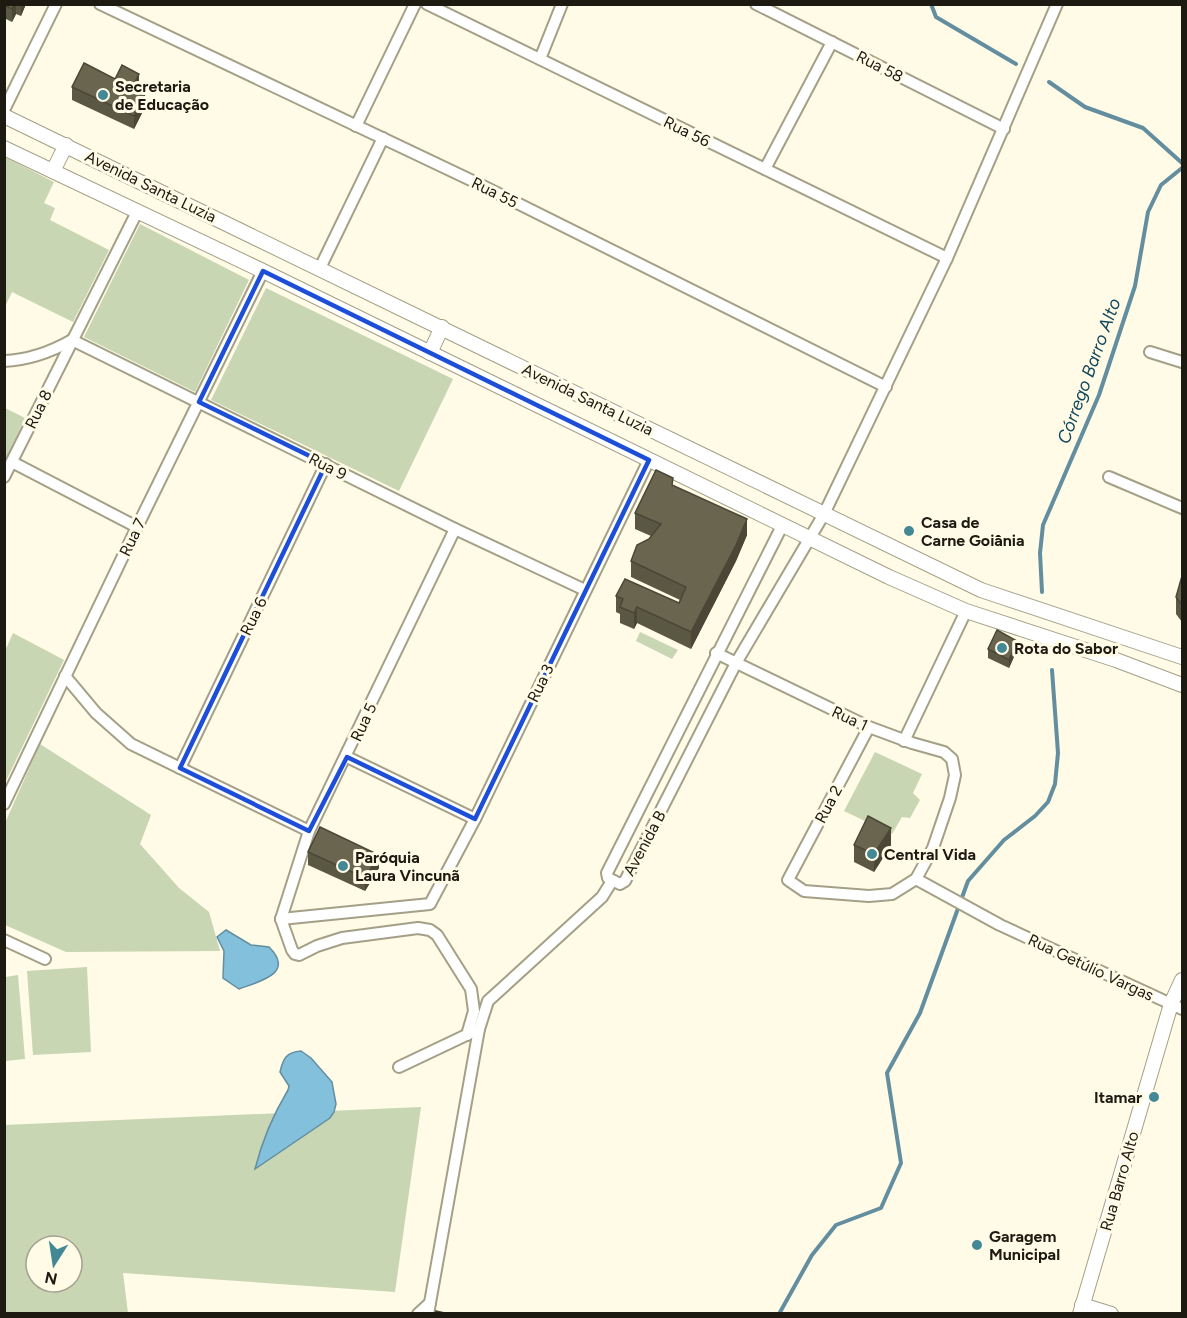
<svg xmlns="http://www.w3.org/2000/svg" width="1187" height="1318" viewBox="0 0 1187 1318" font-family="Figtree,sans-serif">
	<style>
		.green { fill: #c8d6b4; fill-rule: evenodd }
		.water { fill: #82c0dc; stroke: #638e9f; stroke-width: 1.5 }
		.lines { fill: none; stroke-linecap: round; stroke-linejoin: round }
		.stream { stroke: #638e9f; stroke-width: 4 }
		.minor-casing { stroke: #a4a087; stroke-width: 14 }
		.tertiary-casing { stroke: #a4a087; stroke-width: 16 }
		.minor { stroke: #fff; stroke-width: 10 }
		.tertiary { stroke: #fff; stroke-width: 14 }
		.wall { fill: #5a5743 }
		.shaded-wall { fill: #4a4737 }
		.building { fill: #69654e; stroke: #4a4737; stroke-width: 1.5 }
		.marked { fill: none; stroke: #1d4ed8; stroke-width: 4.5; stroke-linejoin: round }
		.poi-dot { fill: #438995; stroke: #fffbe6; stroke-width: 2 }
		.labels { text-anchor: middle; stroke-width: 6; stroke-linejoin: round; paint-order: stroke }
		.street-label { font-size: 16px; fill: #1c1a11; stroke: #fffbe6 }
		.poi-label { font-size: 16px; font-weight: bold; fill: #1c1a11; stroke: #fffbe6; text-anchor: start }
		.water-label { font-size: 18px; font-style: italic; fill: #13485c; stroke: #fffbe6 }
	</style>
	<rect width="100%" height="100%" fill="#fffbe6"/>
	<!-- green -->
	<g class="green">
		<path d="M5 157 54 182 44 203 55 208 50 220 109 250 73 322 12 292 5 307Z"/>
		<path d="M140 224 249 280 195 392 84 337Z"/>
		<path d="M266 288 453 379 399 491 211 400Z"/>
		<path d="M5 408 25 418 5 462Z"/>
		<path d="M640 632 678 650 672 659 636 641Z"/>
		<path d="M13 633 64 660 5 783V651Z"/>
		<path d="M40 744 151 815 140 844 179 888 209 912 220 951 66 952 5 925V823Z"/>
		<path d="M875 752 922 774 913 793 920 800 910 818 902 817 892 834 844 811Z"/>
		<path d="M87 967 91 1052 33 1055 27 971Z"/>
		<path d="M18 975 25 1059 5 1061V977Z"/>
		<path d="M421 1107 395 1292 123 1273 128 1313H5L4 1125ZM36 1246H72V1282H36Z"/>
	</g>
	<!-- water -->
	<g class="water">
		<path d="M226 930 251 945 269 947C295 973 261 981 239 989L223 978 224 951 217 937Z"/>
		<path d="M301 1051 311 1058 332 1082 336 1104 334 1112 330 1118 255 1169C262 1141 273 1115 288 1090L289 1086 280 1072C283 1059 286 1052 301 1051Z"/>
	</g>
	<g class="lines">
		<!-- stream -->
		<g class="stream">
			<path d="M931 4 936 17 1016 64"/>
			<path d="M1049 82 1085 107 1143 128 1182 163"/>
			<path d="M1042 592 1040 553 1043 525 1099 395 1135 286 1148 212 1161 185 1182 168"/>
			<path d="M779 1314 812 1255 836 1225 881 1208 901 1163 887 1073 920 1013 968 881 1004 840 1035 816 1048 802 1055 784 1058 753 1052 670"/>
		</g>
		<!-- minor casing -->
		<g class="minor-casing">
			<g id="minor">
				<path d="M100 4 477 183 886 387"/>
				<path d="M427 4 947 258"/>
				<path d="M756 4 1004 129"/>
				<path d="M540 59 562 4"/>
				<path d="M4 110 56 4"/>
				<path d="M356 126 415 4"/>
				<path d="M765 169 832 42"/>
				<path d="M320 268 383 138"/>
				<path d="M72 340 455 529 585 590"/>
				<path d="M1150 352 1182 362"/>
				<path d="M4 361C28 360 51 352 72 340"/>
				<path d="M12 462 137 527"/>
				<path d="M4 477 137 212"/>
				<path d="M1109 477 1182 508"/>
				<path d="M782 526 607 873 608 878 620 884 625 881 736 663 824 514 947 258 1057 4"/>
				<path d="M716 653 869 727 912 743 944 752 952 759 955 775 950 798 933 848 916 879 892 894 869 896 804 891 788 880 869 727"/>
				<path d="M65 676 96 713 131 744 309 831"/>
				<path d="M904 741 966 611"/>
				<path d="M347 757 475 819"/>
				<path d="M180 768 326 464"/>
				<path d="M4 804 137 527 263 271"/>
				<path d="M916 879 1000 925 1182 1009"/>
				<path d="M281 919 430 904 475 819 649 460"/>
				<path d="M281 919 309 831 455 529"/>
				<path d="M281 919 292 950 295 954 299 955 317 946 342 938 418 928 430 930 437 935 471 989 474 1011 467 1035"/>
				<path d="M4 940 45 959"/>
				<path d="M399 1067 479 1029 488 1001 602 897 612 881"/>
				<path d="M418 1314 430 1303"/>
				<path d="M428 1314 479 1029"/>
			</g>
		</g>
		<!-- tertiary casing -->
		<g class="tertiary-casing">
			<g id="tertiary">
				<path d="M4 116 981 590 1182 657"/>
				<path d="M4 148 263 271 889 577 966 611 1116 660 1182 685"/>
				<path d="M53 171 66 145"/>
				<path d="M430 353 442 327"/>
				<path d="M1082 1305 1111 1314"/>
				<path d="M1080 1314 1171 1004 1182 980"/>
			</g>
		</g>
		<!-- minor -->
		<use href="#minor" class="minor"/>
		<!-- tertiary -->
		<use href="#tertiary" class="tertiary"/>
	</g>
	<!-- wall -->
	<g class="wall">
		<path d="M4 4H26L21 16 16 14 12 22 4 18Z"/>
		<path d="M115 79 139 87 137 90 145 107 134 129 72 100V87Z"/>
		<path d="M673 485 747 535 736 561 691 649 637 623 634 629 620 623V614L616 612V596L679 603 680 600 631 577V561L651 536 635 529V513Z"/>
		<path d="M1182 576V622L1176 614V597Z"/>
		<path d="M988 649 1017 650 1009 668 988 658Z"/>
		<path d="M854 845H891L874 872 854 862Z"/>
		<path d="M308 852 379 868 365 891 308 865Z"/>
	</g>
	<!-- shaded-wall -->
	<g class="shaded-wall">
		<path d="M14 4H16V14L12 22V9Z"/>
		<path d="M21 4H26L21 16Z"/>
		<path d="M139 74V87L132 101V88Z"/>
		<path d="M145 94V107L134 129V116Z"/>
		<path d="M747 519V535L736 561 691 649V632Z"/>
		<path d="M637 607V623L634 629V613Z"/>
		<path d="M1017 641V650L1009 668V660Z"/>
		<path d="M891 828V845L874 872V854Z"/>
		<path d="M379 855V868L365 891V878Z"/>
	</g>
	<!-- building -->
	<g class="building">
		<path d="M4 4H14L12 9 4 5Z"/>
		<path d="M84 63 115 79 122 65 139 74 132 88 145 94 134 116 72 87Z"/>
		<path d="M656 470 673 478 672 485 747 519 736 545 691 632 637 607 634 613 620 607 623 599 616 596 625 579 679 603 686 587 631 561 637 545 649 539 661 524 635 513Z"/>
		<path d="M1182 576V605L1176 597Z"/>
		<path d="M997 630 1017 641 1009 660 988 649Z"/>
		<path d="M868 816 891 828 874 854 854 845Z"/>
		<path d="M320 827 379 855 365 878 308 852Z"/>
		<path d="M436 1311 449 1314H435Z"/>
	</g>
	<!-- marked area -->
	<path class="marked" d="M263 271 649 460 475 819 347 757 309 831 180 768 326 464 199 402Z"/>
	<!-- markers -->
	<g class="poi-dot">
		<circle cx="103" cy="95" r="6"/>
		<circle cx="909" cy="531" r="6"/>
		<circle cx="1002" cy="648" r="6"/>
		<circle cx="872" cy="854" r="6"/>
		<circle cx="343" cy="866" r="6"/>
		<circle cx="1154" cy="1097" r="6"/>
		<circle cx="977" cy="1245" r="6"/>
	</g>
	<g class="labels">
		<!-- street labels -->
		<g class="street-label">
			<text transform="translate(880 66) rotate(27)" y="6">Rua 58</text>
			<text transform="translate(687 131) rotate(26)" y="6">Rua 56</text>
			<text transform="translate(151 186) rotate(26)" y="6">Avenida Santa Luzia</text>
			<text transform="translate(495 192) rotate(26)" y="6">Rua 55</text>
			<text transform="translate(588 399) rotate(26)" y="6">Avenida Santa Luzia</text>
			<text transform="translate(38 409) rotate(-64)" y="6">Rua 8</text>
			<text transform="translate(328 466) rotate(27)" y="6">Rua 9</text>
			<text transform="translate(132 537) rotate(-64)" y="6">Rua 7</text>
			<text transform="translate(253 616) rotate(-64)" y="6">Rua 6</text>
			<text transform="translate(540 683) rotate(-64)" y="6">Rua 3</text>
			<text transform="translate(850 718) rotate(25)" y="6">Rua 1</text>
			<text transform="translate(363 722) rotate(-65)" y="6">Rua 5</text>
			<text transform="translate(828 804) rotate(-62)" y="6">Rua 2</text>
			<text transform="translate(644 843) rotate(-62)" y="6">Avenida B</text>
			<text transform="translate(1091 967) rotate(25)" y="6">Rua Getúlio Vargas</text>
			<text transform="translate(1119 1181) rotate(-74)" y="6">Rua Barro Alto</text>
		</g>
		<!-- poi labels -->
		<g class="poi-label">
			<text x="115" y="92">Secretaria<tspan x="115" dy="18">de Educação</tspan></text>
			<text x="921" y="528">Casa de<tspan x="921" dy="18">Carne Goiânia</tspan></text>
			<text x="1014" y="654">Rota do Sabor</text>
			<text x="884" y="860">Central Vida</text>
			<text x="355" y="863">Paróquia<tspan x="355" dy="18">Laura Vincunã</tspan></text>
			<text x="1142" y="1103" text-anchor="end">Itamar</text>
			<text x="989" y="1242">Garagem<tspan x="989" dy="18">Municipal</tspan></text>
		</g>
		<!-- water labels -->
		<g class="water-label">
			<text transform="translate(1089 371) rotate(-70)" y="6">Córrego Barro Alto</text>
		</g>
	</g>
	<!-- border -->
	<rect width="1187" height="1318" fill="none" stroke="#1c1a11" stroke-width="12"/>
	<!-- north arrow -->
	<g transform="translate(54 1264) rotate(192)"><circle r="28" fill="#fffbe6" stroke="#a4a191" stroke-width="1.5"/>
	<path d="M0-4.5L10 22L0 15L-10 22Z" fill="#438995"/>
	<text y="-9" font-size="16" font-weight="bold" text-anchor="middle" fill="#1c1a11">N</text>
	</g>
</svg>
